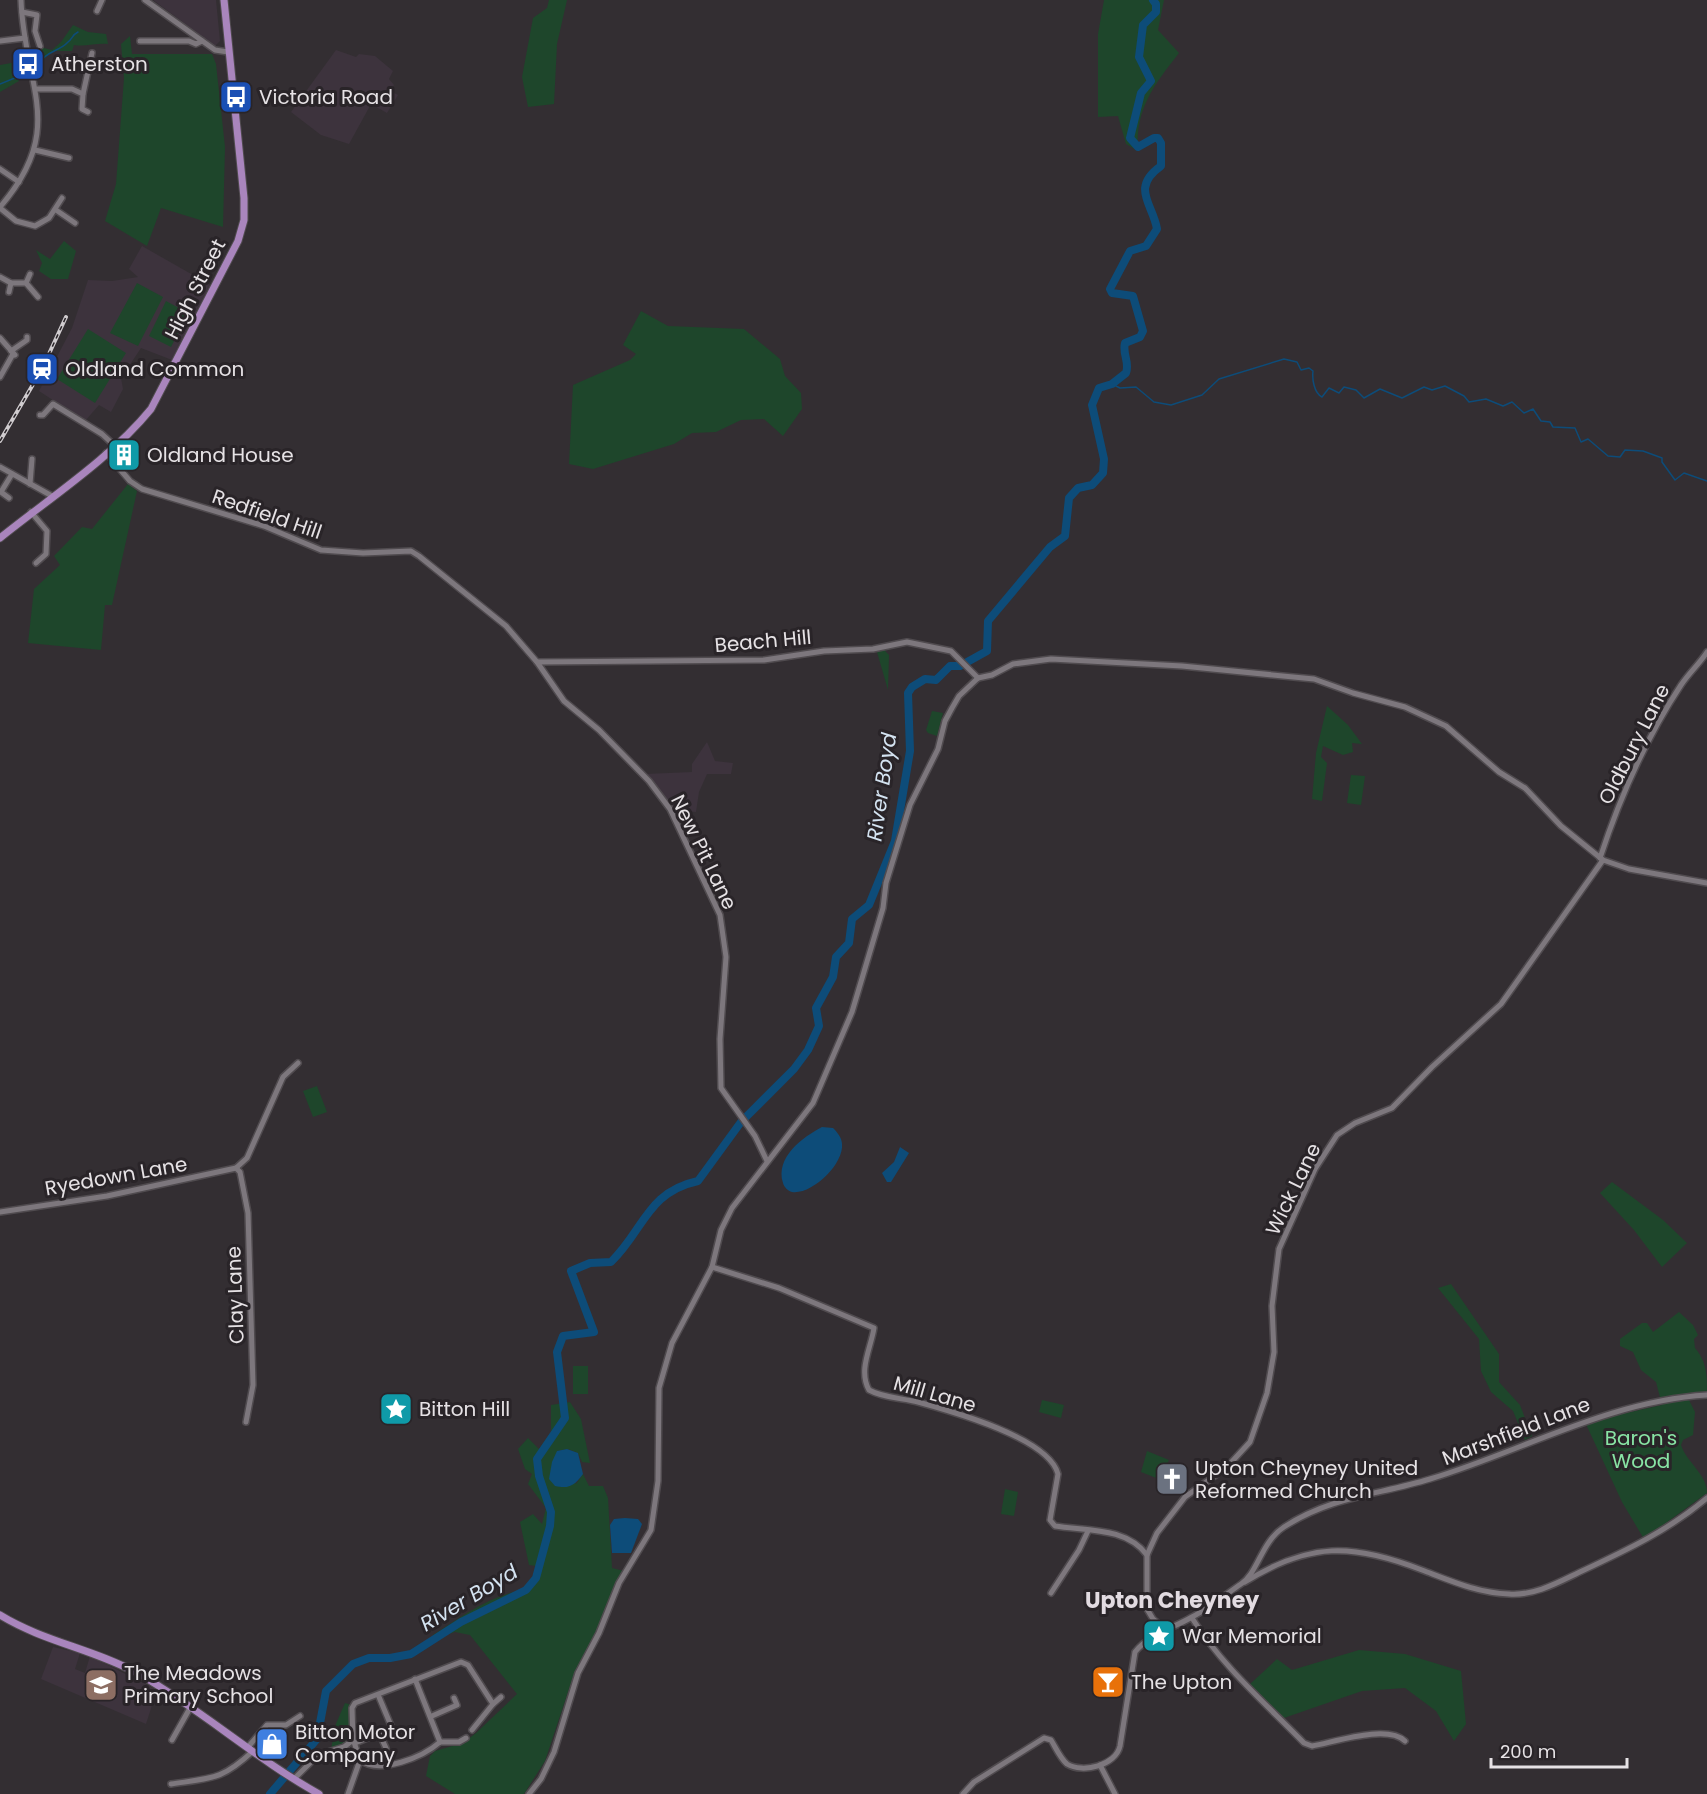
<svg xmlns="http://www.w3.org/2000/svg" width="1707" height="1794" viewBox="0 0 1707 1794" font-family="Poppins,sans-serif">
	<style>
		.built { fill: #3d333d }
		.green { fill: #1e462b }
		.water { fill: #0d4c79 }
		.lines { fill: none; stroke-linecap: round; stroke-linejoin: round }
		.stream { stroke: #0d4c79; stroke-width: 1.5 }
		.river { stroke: #0d4c79; stroke-width: 8 }
		.minor-casing { stroke: #504b4f; stroke-width: 8 }
		.major-casing { stroke: #504b4f; stroke-width: 9 }
		.minor { stroke: #7d777d; stroke-width: 5 }
		.major { stroke: #a985bd; stroke-width: 7 }
		.rail-casing { stroke: #d0cccf; stroke-width: 4 }
		.rail { stroke: #292428; stroke-width: 1.5; stroke-dasharray: 4.5; stroke-linecap: butt }
		.labels { text-anchor: middle; stroke-width: 6; stroke-linejoin: round; paint-order: stroke }
		.poi-label { font-size: 20px; fill: #e6e2e5; stroke: #292428; text-anchor: start }
		.street-label { font-size: 20px; fill: #e6e2e5; stroke: #292428 }
		.park-label { font-size: 20px; fill: #88e4a4; stroke: #292428 }
		.water-label { font-size: 21px; font-style: italic; fill: #d4e3f1; stroke: #292428 }
		.quarter-label { font-size: 22px; font-weight: bold; fill: #e2dbe1; stroke: #292428 }
	</style>
	<rect width="100%" height="100%" fill="#332e32"/>
	<!-- built -->
	<g class="built">
		<path d="M153 0H216L220 41 215 46Z"/>
		<path d="M336 50 356 57 359 54 375 56 393 71 389 79 394 85 390 91 398 95 387 113 371 104 349 144 321 135 291 112Z"/>
		<path d="M142 246 214 287 172 360 141 348 121 378 123 389 111 412 99 405 85 421 39 391 72 328 88 280 112 281 138 277 129 269Z"/>
		<path d="M707 742 715 761 733 763 731 774H707L699 792 696 812 673 810 645 774 692 772V764Z"/>
		<path d="M53 1647 80 1653 75 1669 85 1673 90 1656 157 1690 146 1724 41 1679Z"/>
	</g>
	<!-- green -->
	<g class="green">
		<path d="M549 0H567L557 44 554 104 528 107 522 77 533 18 547 8Z"/>
		<path d="M1104 0H1164L1158 30 1179 53C1154 85 1135 109 1138 151L1126 144 1118 116 1098 117V34Z"/>
		<path d="M73 25 88 32 106 34 108 44C96 43 85 47 74 45L72 51H53L36 66 17 72 19 81 0 92V65C16 62 28 61 40 47L52 50 61 42Z"/>
		<path d="M130 36 132 54H212L216 64 225 147 223 227 161 208 147 246 105 221 116 184 124 78 121 44Z"/>
		<path d="M64 241 76 251 68 279H51L39 271 42 263 36 250 50 259Z"/>
		<path d="M137 283 163 297 138 346 110 333Z"/>
		<path d="M166 301 188 313 171 347 149 336Z"/>
		<path d="M641 311 668 326 744 329 780 359 785 376 801 393 802 409 783 436 764 419 741 420 716 432 692 433 674 444 593 469 569 464 573 385 630 360 636 354 623 345Z"/>
		<path d="M88 329 126 353 95 403 57 379Z"/>
		<path d="M128 484 137 491 112 605H105L101 650 28 643 34 589 60 565 54 556 82 527 92 529Z"/>
		<path d="M888 648 885 651 889 655 888 690 877 652Z"/>
		<path d="M1327 706 1348 725 1362 744 1352 743 1353 752 1343 755 1323 746 1321 757 1327 763 1322 801 1312 799 1316 753Z"/>
		<path d="M932 711 943 713 937 736 928 733 926 730Z"/>
		<path d="M1351 775 1365 776 1361 805 1347 803Z"/>
		<path d="M317 1086 327 1112 313 1117 303 1091Z"/>
		<path d="M1612 1182 1663 1220 1687 1243 1662 1267 1634 1230 1600 1193Z"/>
		<path d="M1451 1284 1499 1354V1382L1520 1405 1532 1436 1525 1440 1513 1411 1491 1392 1481 1371 1479 1339 1438 1288Z"/>
		<path d="M1679 1312 1693 1325 1698 1335 1694 1339 1695 1348C1707 1362 1707 1375 1707 1394L1687 1396 1695 1412 1693 1435 1683 1440 1681 1445C1687 1463 1707 1474 1707 1493L1644 1539 1622 1502 1585 1422 1662 1405 1656 1382 1641 1370 1633 1352 1620 1346V1339L1642 1323H1647L1653 1332Z"/>
		<rect x="573" y="1366" width="15" height="28"/>
		<path d="M1042 1400 1064 1405 1061 1418 1039 1412Z"/>
		<path d="M570 1402 581 1419 590 1463 582 1462 578 1453 568 1449 557 1451 576 1484 583 1474 589 1486H603L608 1498 612 1568 624 1571 597 1631 575 1671 545 1761 524 1794H455L426 1776 430 1756 435 1751 463 1743 476 1733 517 1694 470 1635 455 1632 436 1638 433 1635C461 1617 493 1593 526 1590L536 1578 537 1566 529 1565 520 1522 533 1514 542 1524 546 1508 528 1484 532 1474 525 1469 518 1449 528 1438 539 1449 551 1432V1405Z"/>
		<path d="M1147 1451 1169 1460 1164 1470V1481L1141 1472Z"/>
		<path d="M1005 1489 1018 1492 1014 1516 1001 1514Z"/>
		<path d="M1359 1650 1405 1654 1461 1671 1466 1724 1454 1741 1436 1711 1405 1688 1362 1691 1281 1719 1250 1684 1277 1659 1292 1670Z"/>
		<path d="M345 1703 352 1705 357 1740 353 1745 331 1750 335 1726Z"/>
	</g>
	<!-- water -->
	<g class="water">
		<path d="M822 1127 833 1128C837 1132 842 1138 842 1144 844 1164 812 1195 792 1192 788 1191 784 1187 783 1183 775 1157 803 1137 822 1127Z"/>
		<path d="M900 1147 909 1153 891 1182H887L882 1173 894 1162Z"/>
		<path d="M567 1449 578 1453 583 1474C574 1486 569 1489 555 1486L549 1479 552 1462 557 1451Z"/>
		<path d="M625 1518 638 1519 642 1524 631 1553H612L610 1525 614 1519Z"/>
	</g>
	<g class="lines">
		<!-- stream -->
		<g class="stream">
			<path d="M40 62C47 51 60 51 68 42 73 38 72 35 78 32"/>
			<path d="M0 84 27 73"/>
			<path d="M1112 384 1120 388 1136 387 1154 402 1171 405 1202 395 1219 379 1284 359 1297 362 1301 370 1309 368 1313 371C1312 379 1314 393 1322 397L1329 388 1339 393 1344 387 1356 390 1364 398 1380 389 1402 398 1424 387 1432 390 1445 386 1464 396 1469 402 1486 399 1503 406 1512 402 1524 413 1533 409 1541 421 1550 422 1553 427 1575 428 1581 442 1588 439 1608 456 1620 457 1625 450 1643 451 1662 458V462L1675 480 1684 473 1707 481"/>
		</g>
		<!-- river -->
		<path class="river" d="M270 1794 317 1739 326 1691 353 1664 369 1658H390L411 1654 461 1622 526 1590 536 1578 550 1526 551 1512 539 1476 537 1459 565 1418 557 1352 563 1336 594 1332 571 1271 590 1263 611 1262C644 1230 647 1192 698 1181L741 1122 794 1069 808 1050 819 1026 816 1008 833 977 836 957 849 943 852 919 869 905 895 841 910 751 908 693 912 687 925 679 936 680 950 666H960L987 651 988 621 1050 547 1065 536 1069 498 1078 488 1092 485 1103 473 1104 459 1092 405 1099 388 1112 384 1126 373C1130 362 1122 354 1125 343L1140 337 1143 331 1133 296 1112 293 1110 289 1130 251 1146 246 1157 229C1153 204 1130 188 1161 166V143L1158 138H1154L1138 147 1130 138 1141 93 1151 81 1139 57 1143 25 1156 12V4L1153 0"/>
		<!-- minor casing -->
		<g class="minor-casing">
			<g id="minor">
				<path d="M145 0 215 50 228 52"/>
				<path d="M97 11 102 0"/>
				<path d="M22 12 37 15 35 31 40 46"/>
				<path d="M0 41 25 38"/>
				<path d="M140 41H189L196 44 202 41"/>
				<path d="M37 89H72L83 94 82 109 88 112"/>
				<path d="M83 94 92 53"/>
				<path d="M35 150 69 158"/>
				<path d="M0 169 19 182"/>
				<path d="M0 207C68 128 24 87 21 0"/>
				<path d="M0 208 16 221 35 226 49 218 62 198"/>
				<path d="M56 210 75 223"/>
				<path d="M0 277 11 283H26L38 297"/>
				<path d="M26 283 30 274"/>
				<path d="M9 292 11 283"/>
				<path d="M0 338 15 355"/>
				<path d="M11 351 27 340V337"/>
				<path d="M0 377 13 354"/>
				<path d="M40 415H43L53 404 102 434 115 446"/>
				<path d="M106 453 130 481 142 489 264 526 321 550 363 553 411 551 419 556 506 626 537 662 564 701 599 730 649 781 670 809 720 915 726 957 720 1039 721 1088 755 1136 767 1161"/>
				<path d="M0 467 52 496"/>
				<path d="M30 484 32 459"/>
				<path d="M9 498 1 492 12 474"/>
				<path d="M31 512 47 531 46 554 36 563"/>
				<path d="M537 662 764 660 824 651 873 649 907 642 951 651 978 678"/>
				<path d="M978 678 992 675 1013 664 1051 659 1182 666 1314 679 1353 693 1405 707 1446 726 1499 772 1525 788 1561 826 1603 860 1629 869 1707 883"/>
				<path d="M1600 858C1620 797 1646 738 1681 685 1689 673 1700 663 1707 652"/>
				<path d="M236 1168 240 1172 248 1213 253 1385 246 1422"/>
				<path d="M0 1212 107 1196 236 1168 247 1158 283 1077 298 1063"/>
				<path d="M712 1267 779 1288 874 1328C871 1348 858 1370 869 1390 883 1398 902 1398 918 1402 951 1411 1049 1438 1058 1474L1050 1520 1055 1526C1087 1531 1126 1527 1147 1555"/>
				<path d="M1245 1582C1309 1542 1353 1543 1422 1570 1451 1581 1478 1593 1509 1594 1535 1596 1559 1582 1582 1571 1627 1550 1669 1530 1707 1498"/>
				<path d="M1051 1593 1079 1550 1088 1531"/>
				<path d="M1192 1618C1222 1666 1265 1703 1304 1743L1312 1746C1335 1742 1387 1724 1405 1741"/>
				<path d="M1165 1629 1153 1619 1147 1609V1555L1157 1533 1185 1497 1227 1467 1250 1442 1267 1393 1274 1352 1272 1306 1279 1249 1315 1169 1337 1135 1355 1123 1392 1108 1432 1067 1501 1004 1603 860"/>
				<path d="M415 1679 440 1742"/>
				<path d="M493 1704 501 1697"/>
				<path d="M432 1716 457 1705 454 1698"/>
				<path d="M379 1733 386 1748"/>
				<path d="M172 1740 190 1708"/>
				<path d="M440 1742H459L466 1738"/>
				<path d="M355 1743 392 1728 379 1697"/>
				<path d="M248 1747 267 1725H286L300 1716"/>
				<path d="M360 1760C380 1775 423 1757 440 1742"/>
				<path d="M1100 1765 1115 1794"/>
				<path d="M294 1779 318 1755 344 1747 353 1740 352 1708 355 1703 461 1662 468 1665 493 1704 472 1730"/>
				<path d="M171 1784C212 1778 222 1780 253 1751"/>
				<path d="M348 1794 360 1760 354 1742"/>
				<path d="M529 1794 541 1779 554 1752 578 1673 599 1633 619 1583 651 1530 658 1481 659 1388 672 1343 712 1267 721 1230 732 1208 813 1103 852 1012 883 908 886 883 910 805 938 749 945 721 952 708 959 696 978 678"/>
				<path d="M963 1794 974 1782 1044 1738 1051 1740C1056 1748 1060 1758 1067 1764 1083 1774 1116 1765 1120 1746L1135 1652C1150 1633 1172 1629 1192 1617 1209 1608 1225 1595 1241 1584 1258 1573 1261 1542 1284 1527 1332 1496 1378 1495 1430 1479 1523 1451 1608 1401 1707 1395"/>
			</g>
		</g>
		<!-- major casing -->
		<g class="major-casing">
			<g id="major">
				<path d="M0 538C51 497 110 459 151 409L238 241 244 220V198L224 0"/>
				<path d="M0 1615C44 1642 94 1649 139 1674 202 1710 256 1759 319 1794"/>
			</g>
		</g>
		<!-- minor -->
		<use href="#minor" class="minor"/>
		<!-- major -->
		<use href="#major" class="major"/>
		<!-- rail casing -->
		<g class="rail-casing">
			<path id="rail" d="M0 441 42 369 66 317"/>
		</g>
		<!-- rail -->
		<use href="#rail" class="rail"/>
	</g>
	<!-- icons -->
	<defs>
		<g id="bus-square" transform="scale(1.725)"><rect x="-9" y="-9" width="18" height="18" rx="4" fill="#1a4fb4" stroke="#292428"/><path d="M-5-6H5V4H4V6H2V4H-2V6H-4V4H-5ZM-3.5-4V0h7V-4ZM-3.5 1.2v1.5H-2V1.2ZM2 1.2v1.5H3.5V1.2Z" fill="#fff"/></g>
		<g id="station-square" transform="scale(1.725)"><rect x="-9" y="-9" width="18" height="18" rx="4" fill="#1a4fb4" stroke="#292428"/><path d="M-3-6H3Q5-6 5-4V2Q5 4 3 4L4.5 6H3L1.5 4h-3L-3 6H-4.5L-3 4Q-5 4-5 2V-4Q-5-6-3-6ZM-3.5-4v3h7v-3ZM-3.5 1v1.5H-2V1ZM2 1v1.5H3.5V1Z" fill="#fff"/></g>
		<g id="building-square" transform="scale(1.725)"><rect x="-9" y="-9" width="18" height="18" rx="4" fill="#0f9aa8" stroke="#292428"/><path d="M-4-6H4V6H1V3H-1V6H-4ZM-2.5-4.3h1.7v1.8h-1.7ZM.8-4.3h1.7v1.8H.8ZM-2.5-1h1.7V.8h-1.7ZM.8-1h1.7V.8H.8Z" fill="#fff"/></g>
		<g id="sight-square" transform="scale(1.725)"><rect x="-9" y="-9" width="18" height="18" rx="4" fill="#0f9aa8" stroke="#292428"/><path d="M0-6L1.8-2.2L6-1.7L2.9 1.2L3.7 5.4L0 3.3L-3.7 5.4L-2.9 1.2L-6-1.7L-1.8-2.2Z" fill="#fff"/></g>
		<g id="church-square" transform="scale(1.725)"><rect x="-9" y="-9" width="18" height="18" rx="4" fill="#6b7280" stroke="#292428"/><path d="M-1.2-6h2.4v3.5h3.3v2.4h-3.3V6h-2.4V-.1h-3.3v-2.4h3.3Z" fill="#fff"/></g>
		<g id="bar-square" transform="scale(1.725)"><rect x="-9" y="-9" width="18" height="18" rx="4" fill="#e8710a" stroke="#292428"/><path d="M-6-5H6L.8 .8V4.5H3.5V6h-7V4.5H-.8V.8Z" fill="#fff"/></g>
		<g id="school-square" transform="scale(1.725)"><rect x="-9" y="-9" width="18" height="18" rx="4" fill="#8d6e63" stroke="#292428"/><path d="M0-5L7-2L0 1L-7-2ZM-4 1L0 2.5L4 1V4Q0 6-4 4Z" fill="#fff"/></g>
		<g id="shop-square" transform="scale(1.725)"><rect x="-9" y="-9" width="18" height="18" rx="4" fill="#3f7fe0" stroke="#292428"/><path d="M-5-2.5h2.3a2.7 3.5 0 0 1 5.4 0H5L5.5 6h-11ZM-1.5-2.5h3a1.5 2.3 0 0 0-3 0Z" fill="#fff"/></g>
	</defs>
	<g fill-rule="evenodd">
		<use href="#bus-square" x="28" y="64"/>
		<use href="#bus-square" x="236" y="97"/>
		<use href="#station-square" x="42" y="369"/>
		<use href="#building-square" x="124" y="455"/>
		<use href="#sight-square" x="396" y="1409"/>
		<use href="#church-square" x="1172" y="1479"/>
		<use href="#sight-square" x="1159" y="1636"/>
		<use href="#bar-square" x="1108" y="1682"/>
		<use href="#school-square" x="101" y="1685"/>
		<use href="#shop-square" x="272" y="1744"/>
	</g>
	<g class="labels">
		<!-- poi labels -->
		<g class="poi-label">
			<text x="51" y="71">Atherston</text>
			<text x="259" y="104">Victoria Road</text>
			<text x="65" y="376">Oldland Common</text>
			<text x="147" y="462">Oldland House</text>
			<text x="419" y="1416">Bitton Hill</text>
			<text x="1195" y="1475">Upton Cheyney United<tspan x="1195" dy="23">Reformed Church</tspan></text>
			<text x="1182" y="1643">War Memorial</text>
			<text x="124" y="1680">The Meadows<tspan x="124" dy="23">Primary School</tspan></text>
			<text x="1131" y="1689">The Upton</text>
			<text x="295" y="1739">Bitton Motor<tspan x="295" dy="23">Company</tspan></text>
		</g>
		<!-- street labels -->
		<g class="street-label">
			<text transform="translate(195 289) rotate(-63)" y="7">High Street</text>
			<text transform="translate(267 514) rotate(19)" y="7">Redfield Hill</text>
			<text transform="translate(763 641) rotate(-5)" y="7">Beach Hill</text>
			<text transform="translate(1634 744) rotate(-63)" y="7">Oldbury Lane</text>
			<text transform="translate(704 852) rotate(64)" y="7">New Pit Lane</text>
			<text transform="translate(116 1176) rotate(-10)" y="7">Ryedown Lane</text>
			<text transform="translate(1293 1189) rotate(-64)" y="7">Wick Lane</text>
			<text transform="translate(235 1295) rotate(-92)" y="7">Clay Lane</text>
			<text transform="translate(935 1394) rotate(16)" y="7">Mill Lane</text>
			<text transform="translate(1516 1431) rotate(-21)" y="7">Marshfield Lane</text>
		</g>
		<!-- park labels -->
		<g class="park-label">
			<text x="1641" y="1445">Baron's<tspan x="1641" dy="23">Wood</tspan></text>
		</g>
		<!-- water labels -->
		<g class="water-label">
			<text transform="translate(882 787) rotate(-82)" y="7">River Boyd</text>
			<text transform="translate(469 1598) rotate(-31)" y="7">River Boyd</text>
		</g>
		<!-- quarter labels -->
		<g class="quarter-label">
			<text x="1172" y="1608">Upton Cheyney</text>
		</g>
	</g>
	<!-- scale -->
	<path d="M1491 1758v9h136v-9" fill="none" stroke="#e6e2e5" stroke-width="3"/>
	<text x="1500" y="1758" font-size="18" fill="#e6e2e5" stroke="#292428" stroke-width="4.5" paint-order="stroke">200 m</text>
</svg>
